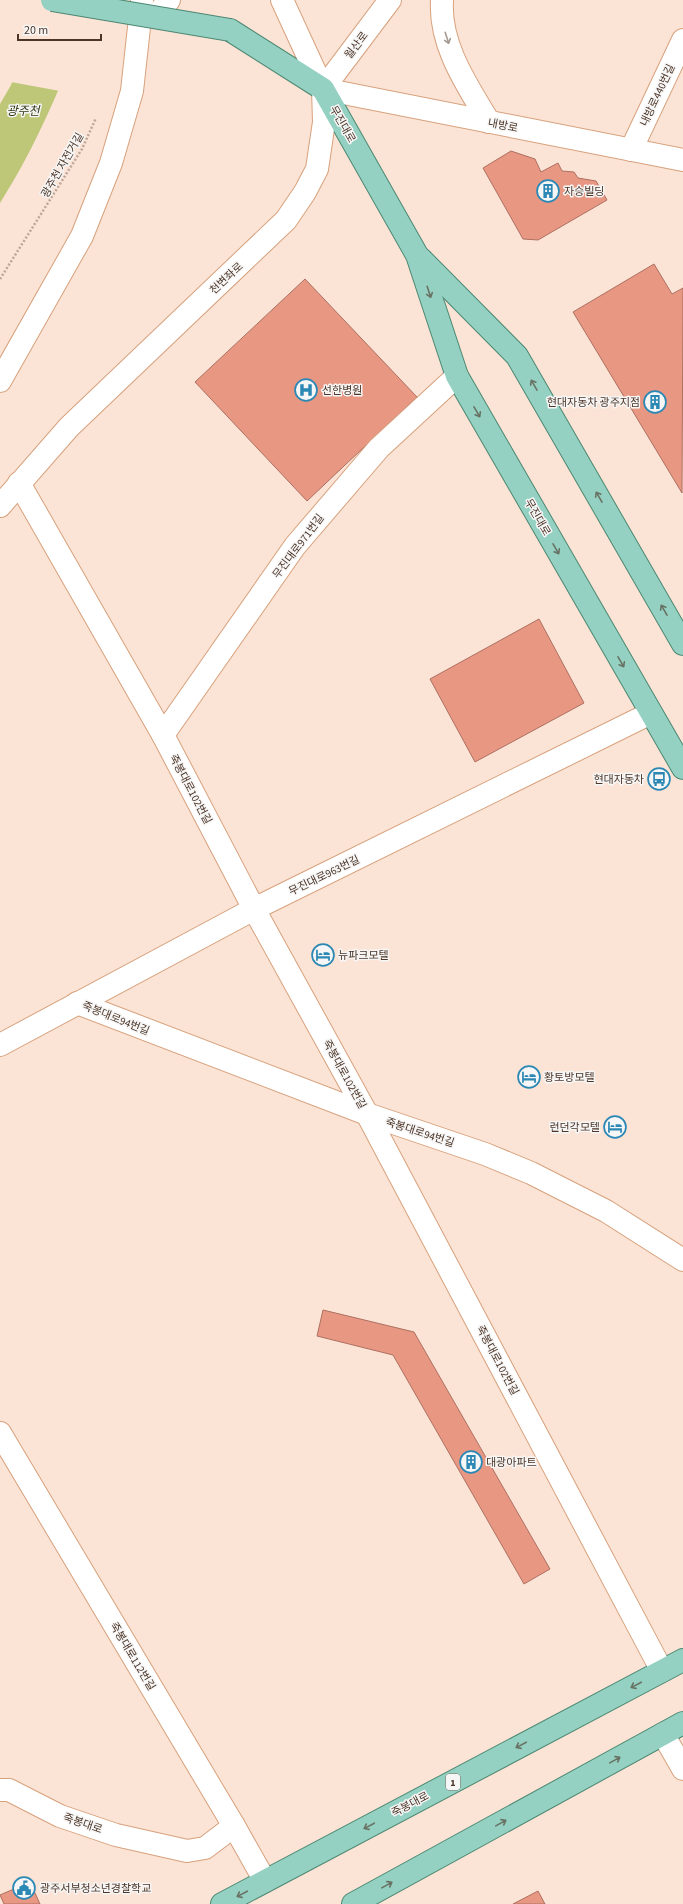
<svg xmlns="http://www.w3.org/2000/svg" width="683" height="1904" viewBox="0 0 683 1904" font-family="'Source Sans 3','Noto Sans KR',sans-serif">
	<style>
		.water { fill: #bec778 }
		.pier { fill: #fbe4d5 }
		.building { fill: #e89783; stroke: #ad7061 }
		.lines { fill: none; stroke-linecap: round; stroke-linejoin: round }
		.minor-casing { stroke: #d7a17d; stroke-width: 24 }
		.major-casing { stroke: #4c8772; stroke-width: 24 }
		.path { stroke: #bda698; stroke-width: 2.5; stroke-dasharray: 2 2; stroke-linecap: butt }
		.minor { stroke: #fff; stroke-width: 22 }
		.major { stroke: #94d1c2; stroke-width: 22 }
		.major-bridge-casing { stroke: #4c8772; stroke-width: 24; stroke-linecap: butt }
		.major-bridge { stroke: #94d1c2; stroke-width: 22 }
		.oneway { stroke: #a69a93 }
		.oneway2 { stroke: #697365 }
		.labels { text-anchor: middle; stroke-width: 3; stroke-linejoin: round; paint-order: stroke }
		.shield { fill: #f6f6f6; stroke: #7f6f65; stroke-width: 1 }
		.shield-label { font-size: 10px; font-weight: bold; fill: #4c3527 }
		.street-label { font-size: 11px; fill: #4c3527; stroke: #f6f6f6 }
		.poi-label { font-size: 11px; fill: #4c3527; stroke: #f6f6f6; text-anchor: start }
		.water-label { font-size: 12px; font-style: italic; fill: #333715; stroke: #f6f6f6 }
	</style>
	<rect width="100%" height="100%" fill="#fbe4d5"/>
	<!-- water -->
	<path class="water" d="M90 15C63 79 38 144 0 203V104L11 85 41 18Z"/>
	<!-- pier -->
	<path class="pier" d="M42 0 92 15 60 91 11 82 39 18Z"/>
	<!-- building -->
	<g class="building">
		<path d="M511 151 535 159 541 172 558 163 562 171 574 172 578 178 596 181 607 200 538 240 523 239 483 168Z"/>
		<path d="M654 264 672 294 683 288 682 493 573 312Z"/>
		<path d="M305 279 417 397 307 501 195 382Z"/>
		<path d="M539 619 584 703 475 762 430 679Z"/>
		<path d="M323 1310 414 1332 550 1569 524 1584 393 1355 317 1336Z"/>
		<path d="M30 1882 40 1904H4L0 1895Z"/>
		<path d="M538 1891 545 1904H513Z"/>
	</g>
	<g class="lines">
		<!-- minor casing -->
		<g class="minor-casing">
			<g id="minor">
				<path d="M442 0C439 45 467 85 489 122"/>
				<path d="M155 17 169 0"/>
				<path d="M323 89 683 160"/>
				<path d="M323 89 390 0"/>
				<path d="M631 150 683 40"/>
				<path d="M0 381 82 236 111 163 132 91 142 0"/>
				<path d="M19 483 163 735 254 909 367 1114 662 1671"/>
				<path d="M0 506 69 427 286 220 305 192 317 169 324 122 323 89 282 0"/>
				<path d="M163 735 295 546 379 448 457 376"/>
				<path d="M77 1003 367 1114 485 1154 531 1173 606 1211 683 1260"/>
				<path d="M0 1045 254 909 651 713"/>
				<path d="M0 1433 234 1826 265 1881"/>
				<path d="M663 1734 683 1769"/>
				<path d="M0 1790H9L60 1816 116 1835 187 1851 205 1848 234 1826"/>
			</g>
		</g>
		<!-- major casing -->
		<g class="major-casing">
			<g id="major">
				<path d="M230 30 323 89 417 255 457 376 683 768"/>
				<path d="M421 259 517 356 683 644"/>
				<path d="M222 1904 683 1660"/>
				<path d="M353 1904 683 1723"/>
			</g>
		</g>
		<!-- path -->
		<path class="path" d="M0 279 82 149 96 118"/>
		<!-- minor -->
		<use href="#minor" class="minor"/>
		<!-- major -->
		<use href="#major" class="major"/>
		<!-- major-bridge casing -->
		<g class="major-bridge-casing">
			<path id="major-bridge" d="M52 0 230 30"/>
		</g>
		<!-- major-bridge -->
		<use href="#major-bridge" class="major-bridge"/>
	</g>
	<!-- one-way arrows -->
	<defs><path id="oneway-shaft" d="M-6 0H5M1.5-3L5.5 0L1.5 3" fill="none" stroke-width="1.6" stroke-linecap="round" stroke-linejoin="round"/></defs>
	<use class="oneway" href="#oneway-shaft" transform="translate(447 38) rotate(72)"/>
	<g class="oneway2">
		<use href="#oneway-shaft" transform="translate(429 292) rotate(72)"/>
		<use href="#oneway-shaft" transform="translate(534 385) rotate(-120)"/>
		<use href="#oneway-shaft" transform="translate(477 412) rotate(60)"/>
		<use href="#oneway-shaft" transform="translate(599 497) rotate(-120)"/>
		<use href="#oneway-shaft" transform="translate(556 549) rotate(60)"/>
		<use href="#oneway-shaft" transform="translate(664 610) rotate(-120)"/>
		<use href="#oneway-shaft" transform="translate(621 662) rotate(60)"/>
		<use href="#oneway-shaft" transform="translate(636 1685) rotate(152)"/>
		<use href="#oneway-shaft" transform="translate(521 1745) rotate(152)"/>
		<use href="#oneway-shaft" transform="translate(615 1760) rotate(-29)"/>
		<use href="#oneway-shaft" transform="translate(501 1823) rotate(-29)"/>
		<use href="#oneway-shaft" transform="translate(369 1826) rotate(152)"/>
		<use href="#oneway-shaft" transform="translate(387 1885) rotate(-29)"/>
		<use href="#oneway-shaft" transform="translate(242 1894) rotate(152)"/>
	</g>
	<!-- icons -->
	<defs>
		<g id="building-ring" transform="scale(1.15)"><circle r="9.5" fill="#f6f6f6" stroke="#2b88b4" stroke-width="1.5"/><path d="M-4-6H4V6H1V3H-1V6H-4ZM-2.5-4.3h1.7v1.8h-1.7ZM.8-4.3h1.7v1.8H.8ZM-2.5-1h1.7V.8h-1.7ZM.8-1h1.7V.8H.8Z" fill="#2b88b4"/></g>
		<g id="hospital-ring" transform="scale(1.15)"><circle r="9.5" fill="#f6f6f6" stroke="#2b88b4" stroke-width="1.5"/><path d="M-5-5h3v3.5h4V-5h3V5h-3V1.5h-4V5h-3Z" fill="#2b88b4"/></g>
		<g id="bus-ring" transform="scale(1.15)"><circle r="9.5" fill="#f6f6f6" stroke="#2b88b4" stroke-width="1.5"/><path d="M-5-6H5V4H4V6H2V4H-2V6H-4V4H-5ZM-3.5-4V0h7V-4ZM-3.5 1.2v1.5H-2V1.2ZM2 1.2v1.5H3.5V1.2Z" fill="#2b88b4"/></g>
		<g id="hotel-ring" transform="scale(1.15)"><circle r="9.5" fill="#f6f6f6" stroke="#2b88b4" stroke-width="1.5"/><path d="M-6-4.5h1.5V1H6V5H4.5V3h-9V5H-6ZM-4 0a1.8 1.8 0 1 1 3.6 0ZM.5 0V-2.5h3Q6-2.5 6 0Z" fill="#2b88b4"/></g>
		<g id="civic-ring" transform="scale(1.15)"><circle r="9.5" fill="#f6f6f6" stroke="#2b88b4" stroke-width="1.5"/><path d="M-.6-6.5H3V-4.5H.6V-3L4-1V1h2V6H-6V1h2V-1L-.6-3ZM-1.2 2.5V6h2.4V2.5Z" fill="#2b88b4"/></g>
	</defs>
	<g fill-rule="evenodd">
		<use href="#building-ring" x="548" y="191"/>
		<use href="#hospital-ring" x="306" y="390"/>
		<use href="#building-ring" x="655" y="402"/>
		<use href="#bus-ring" x="659" y="779"/>
		<use href="#hotel-ring" x="323" y="955"/>
		<use href="#hotel-ring" x="529" y="1077"/>
		<use href="#hotel-ring" x="615" y="1127"/>
		<use href="#building-ring" x="471" y="1462"/>
		<use href="#civic-ring" x="24" y="1888"/>
	</g>
	<g class="labels">
		<!-- shield labels -->
		<rect class="shield" x="446" y="1774" width="14" height="16" rx="3"/>
		<g class="shield-label">
			<text x="453" y="1786">1</text>
		</g>
		<!-- street labels -->
		<g class="street-label">
			<text transform="translate(356 45) rotate(-53)" y="4">월산로</text>
			<text transform="translate(657 95) rotate(-65)" y="4">내방로440번길</text>
			<text transform="translate(343 124) rotate(60)" y="4">무진대로</text>
			<text transform="translate(503 125) rotate(11)" y="4">내방로</text>
			<text transform="translate(62 165) rotate(-60)" y="4">광주천 자전거길</text>
			<text transform="translate(226 278) rotate(-43)" y="4">천변좌로</text>
			<text transform="translate(538 517) rotate(60)" y="4">무진대로</text>
			<text transform="translate(298 546) rotate(-53)" y="4">무진대로971번길</text>
			<text transform="translate(191 789) rotate(62)" y="4">죽봉대로102번길</text>
			<text transform="translate(324 875) rotate(-26)" y="4">무진대로963번길</text>
			<text transform="translate(116 1018) rotate(22)" y="4">죽봉대로94번길</text>
			<text transform="translate(345 1074) rotate(61)" y="4">죽봉대로102번길</text>
			<text transform="translate(420 1132) rotate(18)" y="4">죽봉대로94번길</text>
			<text transform="translate(498 1360) rotate(62)" y="4">죽봉대로102번길</text>
			<text transform="translate(133 1656) rotate(59)" y="4">죽봉대로112번길</text>
			<text transform="translate(410 1804) rotate(-28)" y="4">죽봉대로</text>
			<text transform="translate(83 1823) rotate(19)" y="4">죽봉대로</text>
		</g>
		<!-- poi labels -->
		<g class="poi-label">
			<text x="564" y="195">자승빌딩</text>
			<text x="322" y="394">선한병원</text>
			<text x="640" y="406" text-anchor="end">현대자동차 광주지점</text>
			<text x="644" y="783" text-anchor="end">현대자동차</text>
			<text x="338" y="959">뉴파크모텔</text>
			<text x="544" y="1081">황토방모텔</text>
			<text x="600" y="1131" text-anchor="end">런던각모텔</text>
			<text x="486" y="1466">대광아파트</text>
			<text x="40" y="1892">광주서부청소년경찰학교</text>
		</g>
		<!-- water labels -->
		<g class="water-label">
			<text x="23" y="115">광주천</text>
		</g>
	</g>
	<!-- scale -->
	<path d="M18 34v6h83v-6" fill="none" stroke="#4c3527" stroke-width="2"/>
	<text x="24" y="34" font-size="12" fill="#4c3527" stroke="#f6f6f6" stroke-width="3" paint-order="stroke">20 m</text>
</svg>
